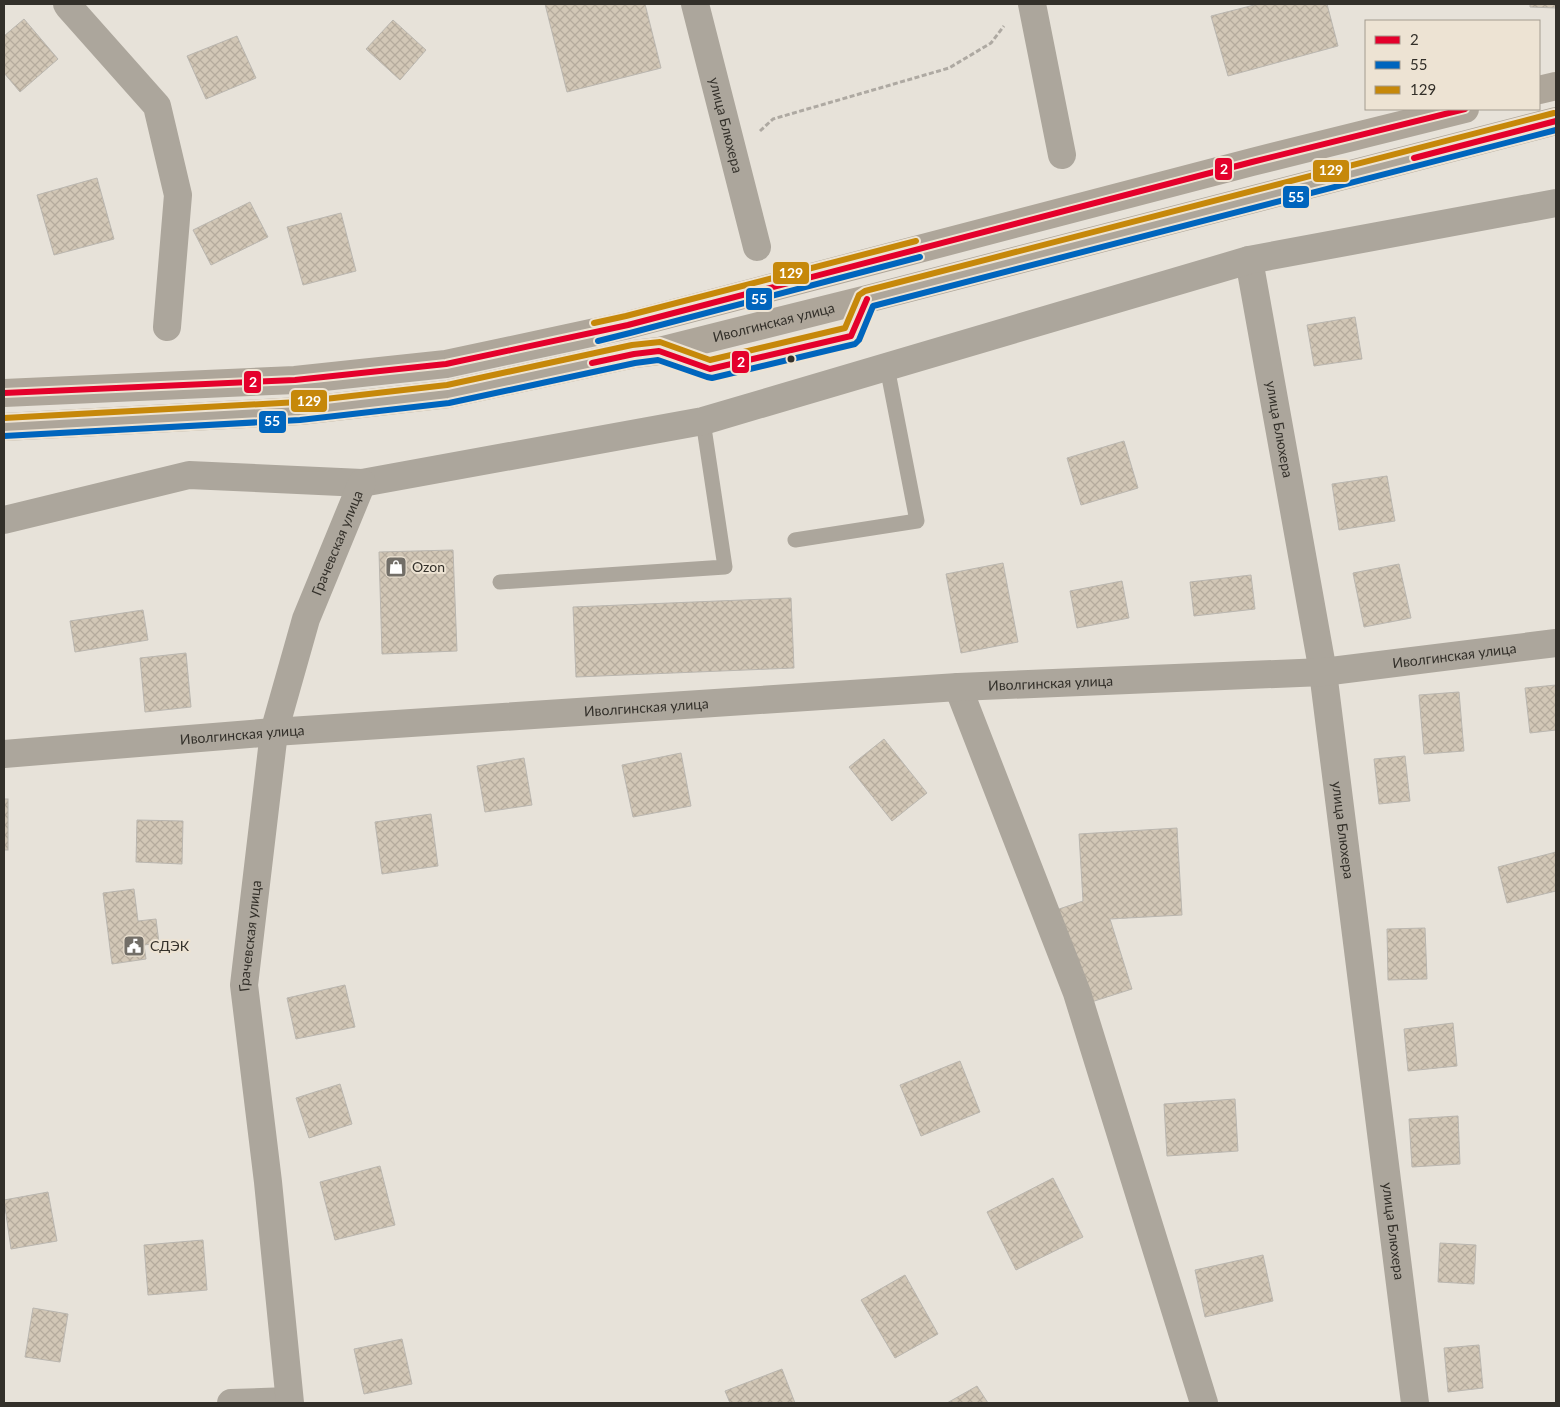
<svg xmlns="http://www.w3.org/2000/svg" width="1560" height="1407" viewBox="0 0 1560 1407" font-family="Lato,sans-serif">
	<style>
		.building { fill: url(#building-cross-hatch); stroke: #bab6af }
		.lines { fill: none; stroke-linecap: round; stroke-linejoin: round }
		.path { stroke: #aea9a2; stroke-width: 3; stroke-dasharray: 5 2.5; stroke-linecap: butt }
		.lane { stroke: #aca69c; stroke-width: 15 }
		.street { stroke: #aca69c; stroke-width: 28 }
		.primary { stroke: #aea69a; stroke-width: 28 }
		.bus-1-casing { stroke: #ede3d3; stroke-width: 10 }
		.bus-2-casing { stroke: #ede3d3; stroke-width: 10 }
		.bus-3-casing { stroke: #ede3d3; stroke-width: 10 }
		.bus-1 { stroke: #e4002b; stroke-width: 6 }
		.bus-2 { stroke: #0065bd; stroke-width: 6 }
		.bus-3 { stroke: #c6880a; stroke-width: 6 }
		.bus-dot { fill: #33302a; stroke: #ede3d3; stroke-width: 2 }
		.labels { text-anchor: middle; stroke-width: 4; stroke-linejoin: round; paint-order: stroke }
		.street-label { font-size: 14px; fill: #33302a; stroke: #ede3d3 }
		.poi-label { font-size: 14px; fill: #33302a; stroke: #ede3d3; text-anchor: start }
		.line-badge { stroke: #ede3d3; stroke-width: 2 }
		.badge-label { font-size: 14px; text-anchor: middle; font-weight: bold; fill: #fff }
	</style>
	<defs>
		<pattern id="building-cross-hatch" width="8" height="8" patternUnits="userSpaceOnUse" patternTransform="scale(1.25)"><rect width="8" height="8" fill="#d2c7b6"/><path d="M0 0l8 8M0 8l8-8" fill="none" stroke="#b5ab9d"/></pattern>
	</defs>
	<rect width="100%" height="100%" fill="#e7e2d9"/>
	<!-- building -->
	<g class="building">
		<path d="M545 4H645L661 68 567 92Z"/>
		<path d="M1258 4H1327L1338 46 1228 76 1211 16Z"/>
		<path d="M1530 4H1556V8L1530 7Z"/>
		<path d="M24 19 58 59 20 92 4 73V36Z"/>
		<path d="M393 20 426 50 400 80 366 49Z"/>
		<path d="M237 36 256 78 206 99 187 56Z"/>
		<path d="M97 178 114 239 54 255 37 195Z"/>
		<path d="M250 202 268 237 211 265 193 230Z"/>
		<path d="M341 213 356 271 303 285 287 227Z"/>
		<path d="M1355 317 1362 359 1314 366 1307 325Z"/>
		<path d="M1124 441 1138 488 1081 505 1067 458Z"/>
		<path d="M1387 476 1395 521 1339 530 1332 484Z"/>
		<path d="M453 550 457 651 382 654 379 552Z"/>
		<path d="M1003 563 1018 642 961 653 946 574Z"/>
		<path d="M1399 564 1411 618 1364 627 1353 573Z"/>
		<path d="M1251 575 1255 609 1194 616 1190 582Z"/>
		<path d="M1122 581 1129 618 1077 628 1070 591Z"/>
		<path d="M791 598 794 668 576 677 573 607Z"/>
		<path d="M143 610 148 640 75 652 70 621Z"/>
		<path d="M186 653 191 707 145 712 140 658Z"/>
		<path d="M1556 685V730L1530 733 1525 688Z"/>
		<path d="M1459 692 1464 751 1424 754 1419 695Z"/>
		<path d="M884 739 927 793 892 821 849 767Z"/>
		<path d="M681 753 691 806 633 817 622 765Z"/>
		<path d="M1405 756 1410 801 1379 804 1374 759Z"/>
		<path d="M524 758 532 805 485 812 477 766Z"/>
		<rect x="4" y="799" width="4" height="51"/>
		<path d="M431 814 438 866 382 874 375 822Z"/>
		<path d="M137 820 183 821 182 864 136 862Z"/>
		<path d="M1177 828 1182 915 1110 919 1132 989 1085 1004 1056 910 1083 901 1079 834Z"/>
		<path d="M1556 852V891L1507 903 1498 867Z"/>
		<path d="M134 889 138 921 156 919 159 943 144 945 146 959 112 964 103 893Z"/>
		<path d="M1425 928 1427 979 1388 980 1387 929Z"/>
		<path d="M345 985 355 1027 296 1039 287 998Z"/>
		<path d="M1453 1023 1457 1066 1408 1071 1404 1029Z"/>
		<path d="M960 1061 980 1112 921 1136 900 1085Z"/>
		<path d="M340 1084 352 1124 309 1138 296 1098Z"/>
		<path d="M1235 1099 1238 1151 1167 1156 1164 1104Z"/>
		<path d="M1458 1116 1460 1164 1412 1167 1409 1119Z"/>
		<path d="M380 1166 395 1225 335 1240 320 1182Z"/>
		<path d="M1053 1178 1083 1237 1016 1270 987 1212Z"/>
		<path d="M48 1192 57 1241 11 1249 4 1200Z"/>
		<path d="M203 1240 207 1290 148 1295 144 1245Z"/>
		<path d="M1440 1243 1476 1245 1474 1284 1438 1282Z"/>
		<path d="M1263 1255 1273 1301 1205 1317 1195 1270Z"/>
		<path d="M905 1275 938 1334 895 1358 861 1300Z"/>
		<path d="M33 1308 68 1314 60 1362 25 1357Z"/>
		<path d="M402 1339 412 1384 364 1394 354 1349Z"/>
		<path d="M1479 1345 1483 1388 1448 1392 1444 1348Z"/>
		<path d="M782 1369 795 1403H730L725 1391Z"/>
		<path d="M977 1386 988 1403H947Z"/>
	</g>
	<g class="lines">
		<!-- path -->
		<path class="path" d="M760 131 773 119 949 68 991 43 1004 26"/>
		<!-- lane -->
		<g class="lane">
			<path d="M663 353 710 369 851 336 867 299"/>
			<path d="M795 540 917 521 887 367"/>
			<path d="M500 582 725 567 703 421"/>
		</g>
		<!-- street -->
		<g class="street">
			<path d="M67 4 69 7 157 106 178 195 167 327"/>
			<path id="s1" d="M695 4 757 247"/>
			<path d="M1032 4 1062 155"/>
			<path id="s2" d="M1249 260 1323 672 1415 1403"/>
			<path d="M4 520 189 475 362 483 703 421 1249 260 1556 203"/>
			<path d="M958 687 1077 993 1204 1403"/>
			<path id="s3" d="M4 754 274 732 958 687 1323 672 1556 643"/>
			<path d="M231 1403 289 1401"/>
			<path id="s4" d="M290 1403 268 1182 244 985 274 732 306 619 362 483"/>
		</g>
		<!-- primary -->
		<g class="primary">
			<path d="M1539 90 1556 86"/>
			<path d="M4 393 295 380 446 364 628 325 1252 162 1465 109"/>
			<path id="s5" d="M4 427 300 411 448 394 634 354 659 351 867 299 1556 121"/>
		</g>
		<!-- bus-1 casing -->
		<g class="bus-1-casing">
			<g id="bus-1">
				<path d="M1414 158 1556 121"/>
				<path d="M592 363 634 354 659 351 710 369 851 336 867 299"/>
				<path d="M4 393 295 380 446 364 628 325 1252 162 1465 109"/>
			</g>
		</g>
		<!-- bus-2 casing -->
		<g class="bus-2-casing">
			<g id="bus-2">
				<path d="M598 341 630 333 920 257"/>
				<path d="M4 436 300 420 449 403 635 363 658 360 707 377 712 378 855 344 859 340 873 306 1556 130"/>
			</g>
		</g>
		<!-- bus-3 casing -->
		<g class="bus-3-casing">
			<g id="bus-3">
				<path d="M594 323 626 316 916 241"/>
				<path d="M4 418 299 402 447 385 632 345 660 342 710 360 845 328 859 295 865 291 1554 113"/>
			</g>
		</g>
		<!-- bus-1 -->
		<use href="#bus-1" class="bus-1"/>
		<!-- bus-2 -->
		<use href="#bus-2" class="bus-2"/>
		<!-- bus-3 -->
		<use href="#bus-3" class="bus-3"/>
	</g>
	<!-- icons -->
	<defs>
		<g id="shop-square" transform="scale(1.125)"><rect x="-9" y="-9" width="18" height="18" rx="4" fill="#726e67" stroke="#ede3d3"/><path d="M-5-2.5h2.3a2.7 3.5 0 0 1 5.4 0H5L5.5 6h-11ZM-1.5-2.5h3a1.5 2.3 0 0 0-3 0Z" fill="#fff"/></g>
		<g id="civic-square" transform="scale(1.125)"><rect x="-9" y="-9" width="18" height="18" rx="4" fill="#726e67" stroke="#ede3d3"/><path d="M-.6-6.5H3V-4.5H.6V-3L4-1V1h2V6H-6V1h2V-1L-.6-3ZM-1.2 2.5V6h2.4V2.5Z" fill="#fff"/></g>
	</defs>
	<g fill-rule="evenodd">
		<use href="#shop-square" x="396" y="567"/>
		<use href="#civic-square" x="134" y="946"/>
	</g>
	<!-- markers -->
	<circle class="bus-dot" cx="791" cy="359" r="4.5"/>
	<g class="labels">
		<!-- street labels -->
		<g class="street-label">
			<text dy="5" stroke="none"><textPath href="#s1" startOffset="125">улица Блюхера</textPath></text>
			<text dy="5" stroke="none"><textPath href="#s5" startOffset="779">Иволгинская улица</textPath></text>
			<text dy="5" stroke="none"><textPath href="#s2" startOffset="172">улица Блюхера</textPath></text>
			<text dy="5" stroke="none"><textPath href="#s4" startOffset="875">Грачевская улица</textPath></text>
			<text dy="5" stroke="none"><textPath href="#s3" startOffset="1454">Иволгинская улица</textPath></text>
			<text dy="5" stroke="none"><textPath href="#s3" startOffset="1049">Иволгинская улица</textPath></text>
			<text dy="5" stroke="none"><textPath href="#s3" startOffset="644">Иволгинская улица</textPath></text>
			<text dy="5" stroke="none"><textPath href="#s3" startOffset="239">Иволгинская улица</textPath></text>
			<text dy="5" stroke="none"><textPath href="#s2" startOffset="578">улица Блюхера</textPath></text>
			<text dy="5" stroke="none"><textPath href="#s4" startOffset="470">Грачевская улица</textPath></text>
			<text dy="5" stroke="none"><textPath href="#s2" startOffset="982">улица Блюхера</textPath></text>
		</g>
		<!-- poi labels -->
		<g class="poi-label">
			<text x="412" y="572">Ozon</text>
			<text x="150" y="951">СДЭК</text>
		</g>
	</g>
	<g class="line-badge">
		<rect x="1214" y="157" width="19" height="24" rx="5" fill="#e4002b"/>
		<rect x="1312" y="159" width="38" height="24" rx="5" fill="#c6880a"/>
		<rect x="1282" y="185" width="28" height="24" rx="5" fill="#0065bd"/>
		<rect x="772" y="261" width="38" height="24" rx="5" fill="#c6880a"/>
		<rect x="745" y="287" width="28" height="24" rx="5" fill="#0065bd"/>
		<rect x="731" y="350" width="19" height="24" rx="5" fill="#e4002b"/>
		<rect x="243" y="370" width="19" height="24" rx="5" fill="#e4002b"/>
		<rect x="290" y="389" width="38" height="24" rx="5" fill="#c6880a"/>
		<rect x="258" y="410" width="29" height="24" rx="5" fill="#0065bd"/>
	</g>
	<g class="badge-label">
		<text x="1224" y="174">2</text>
		<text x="1331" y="175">129</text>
		<text x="1296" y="202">55</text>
		<text x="791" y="278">129</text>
		<text x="759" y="304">55</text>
		<text x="741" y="367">2</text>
		<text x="253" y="387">2</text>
		<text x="309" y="406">129</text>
		<text x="272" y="426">55</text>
	</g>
	<!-- border -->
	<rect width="1560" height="1407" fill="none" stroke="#33302a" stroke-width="10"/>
	<!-- legend -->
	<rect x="1365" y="20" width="175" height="90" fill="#ede3d3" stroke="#a39b8f"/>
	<rect x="1375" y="36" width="25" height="8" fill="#e4002b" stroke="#a39b8f"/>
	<text x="1410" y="45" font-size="15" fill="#33302a">2</text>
	<rect x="1375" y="61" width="25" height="8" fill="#0065bd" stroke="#a39b8f"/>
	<text x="1410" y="70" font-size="15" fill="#33302a">55</text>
	<rect x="1375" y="86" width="25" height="8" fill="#c6880a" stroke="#a39b8f"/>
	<text x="1410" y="95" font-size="15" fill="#33302a">129</text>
</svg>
